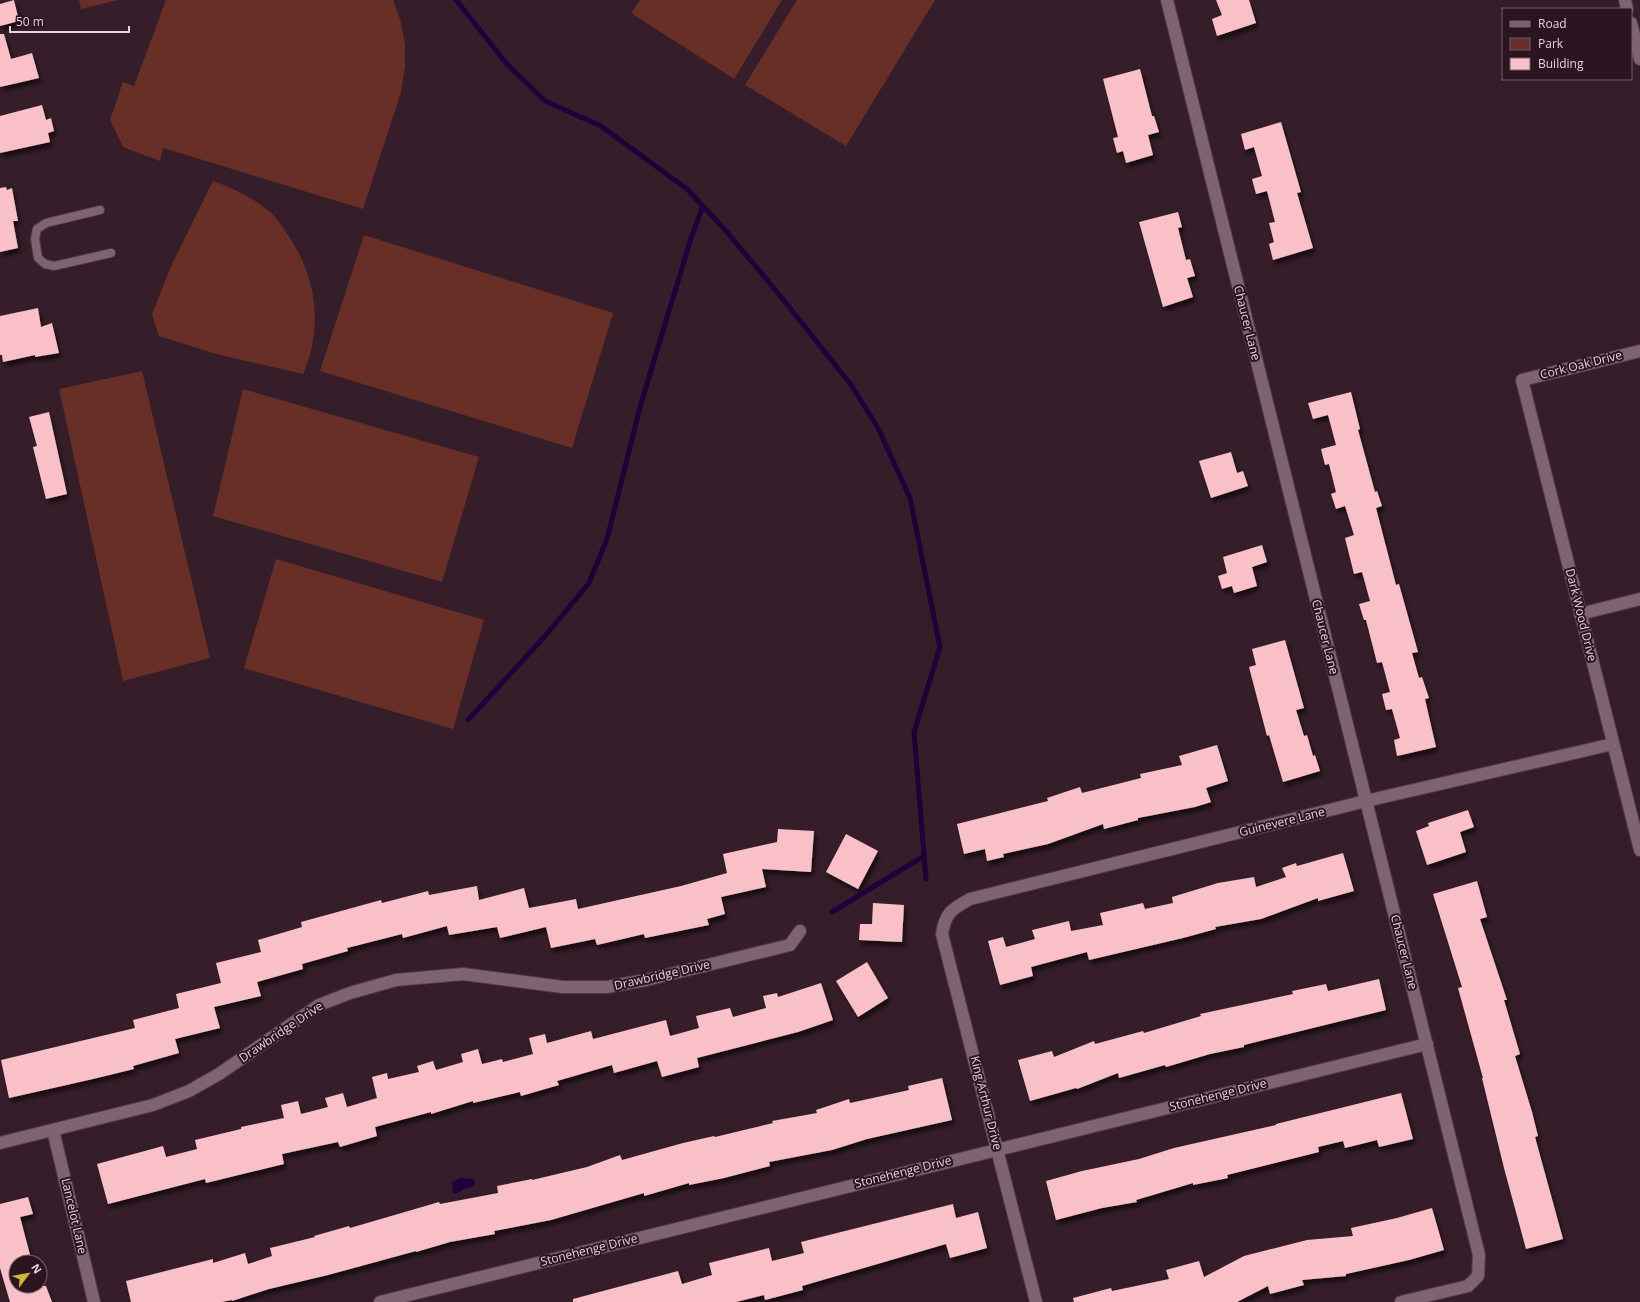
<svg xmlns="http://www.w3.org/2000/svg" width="1640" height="1302" viewBox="0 0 1640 1302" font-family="'Open Sans',sans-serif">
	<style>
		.green { fill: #672f25 }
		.water { fill: #20003a }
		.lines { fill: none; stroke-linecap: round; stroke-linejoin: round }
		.stream { stroke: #20003a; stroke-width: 5 }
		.building { fill: #f9c1c7; filter: url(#shadow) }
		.lane-casing { stroke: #4f3c46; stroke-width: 10 }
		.street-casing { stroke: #4f3c46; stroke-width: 14 }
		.lane { stroke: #7f6370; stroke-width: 8 }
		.street { stroke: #7f6370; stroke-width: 12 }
		.labels { text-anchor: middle; stroke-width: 4; stroke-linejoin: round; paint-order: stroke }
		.street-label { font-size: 12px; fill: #e4d4db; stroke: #2a1520 }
	</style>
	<defs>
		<filter id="shadow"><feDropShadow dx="2.5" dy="4.5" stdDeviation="2" flood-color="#0009"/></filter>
	</defs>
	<rect width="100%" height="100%" fill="#351e29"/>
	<!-- green -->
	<g class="green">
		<path d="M79 0H118L81 9Z"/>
		<path d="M166 0H393L400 19 405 44V66L401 92 363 209 163 148 160 161 123 147 110 120 123 82 134 86Z"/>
		<path d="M640 0H782L734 79 631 13Z"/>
		<path d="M797 0H935L846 146 745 85Z"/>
		<path d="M213 181C233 188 252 197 269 211 277 218 284 229 290 238 317 279 323 329 303 374L216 354 159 336 152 314 172 264Z"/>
		<path d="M364 235 613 313 572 448 320 371Z"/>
		<path d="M142 371 210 658 123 681 59 389Z"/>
		<path d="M243 389 479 457 442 582 213 516Z"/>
		<path d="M276 559 484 620 453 729 244 668Z"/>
	</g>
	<!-- water -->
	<path class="water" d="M460 1178 473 1179 475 1184 472 1187 466 1188 456 1194 453 1193 452 1182Z"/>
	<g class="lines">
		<!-- stream -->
		<g class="stream">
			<path d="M456 0 507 64 545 101 601 126 687 189 727 232 782 298 852 386 878 428 910 498 940 647 914 732 926 879"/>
			<path d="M468 720 546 635 589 583 607 539 640 407 692 235 703 206"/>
			<path d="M832 912 924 856"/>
		</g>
	</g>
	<!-- building -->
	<g class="building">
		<path d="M14 0 19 21 0 26V4Z"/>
		<path d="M1216 0H1249L1256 23 1217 36 1212 19 1222 15Z"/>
		<path d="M0 34H4L11 59 32 53 39 78 0 87Z"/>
		<path d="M1140 69 1152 116H1154L1159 132 1148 135 1153 155 1126 163 1123 151 1117 153 1113 138 1118 137 1103 79Z"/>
		<path d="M42 105 46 120 51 118 54 131 48 133 50 142 0 153V116Z"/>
		<path d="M1281 122 1301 192 1297 193 1313 248 1273 260 1269 244 1274 242 1269 223 1275 222 1267 191 1256 194 1252 179 1262 176 1254 147 1245 150 1241 134Z"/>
		<path d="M6 187 7 190 12 188 18 221H13L18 248 0 252V188Z"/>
		<path d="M1178 212 1182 227 1178 228 1186 260 1190 259 1195 276 1187 278 1193 297 1163 307 1139 222Z"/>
		<path d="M38 308 41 327 52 323 59 353 35 357V355L3 362 2 355H0V316Z"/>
		<path d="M1351 392 1360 429 1358 430 1375 492 1377 491 1382 506 1376 508 1396 585 1399 584 1418 652 1412 653 1419 678 1422 677 1429 698 1425 699 1436 747 1397 756 1394 740 1400 738 1392 709 1386 710 1382 694 1390 692 1382 662 1377 663 1366 620H1364L1359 604 1370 601 1362 572 1354 574 1345 538 1354 535 1345 506 1336 509 1331 494 1336 492 1329 464 1325 465 1321 449 1336 445 1328 415 1313 419 1308 403Z"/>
		<path d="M49 412 67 494 46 499 33 447 37 446 29 417Z"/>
		<path d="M1231 452 1237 473 1243 471 1248 486 1211 498 1199 461Z"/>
		<path d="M1262 545 1267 562 1252 567 1257 586 1234 593 1232 586 1222 589 1218 576 1227 573 1223 557Z"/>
		<path d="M1285 640 1304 708 1296 710 1304 736 1307 735 1313 756 1315 755 1320 771 1283 782 1269 735 1267 736 1249 667 1256 665 1252 649Z"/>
		<path d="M1217 745 1228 781 1206 788 1211 802 1195 807 1138 818V820L1104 829 1103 824 1048 844 1003 854 1004 857 987 861 985 849 964 854 957 824 1048 801 1047 798 1080 787 1082 793 1141 778 1140 774 1182 765 1179 756Z"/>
		<path d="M1468 810 1474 827 1460 832 1466 852 1427 865 1416 831 1429 826 1428 823Z"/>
		<path d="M778 829 814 831 811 872 762 869 766 887 721 897 725 914 707 919 709 925 645 938 644 934 597 945 595 939 551 948 546 927 500 938 497 927 449 935 447 926 403 938 402 934 347 948 348 951 302 964 303 969 257 982 261 996 214 1007 220 1028 175 1039 179 1053 133 1066 134 1069 93 1079 9 1098 1 1060 135 1028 133 1020 179 1008 176 994 221 983 216 963 261 952 258 940 302 927 301 922 381 900 382 903 428 891 429 895 477 886 479 900 524 888 529 908 576 899 578 909 681 886 727 873 723 854 777 842Z"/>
		<path d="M846 834 878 851 858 889 826 872Z"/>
		<path d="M1343 853 1354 891 1318 901V898L1261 919 1215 927 1216 929 1183 938 1089 960 1087 952 1031 967 1033 976 1000 985 988 941 1003 937 1006 947 1035 939 1032 930 1069 921 1071 931 1103 925 1100 913 1143 903 1145 909 1173 903 1172 897 1218 883 1254 877 1256 887 1286 877 1282 868 1296 863 1297 866Z"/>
		<path d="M1477 881 1487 917 1480 919 1507 1000H1504L1520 1054 1515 1056 1532 1112 1538 1136 1535 1137 1563 1239 1526 1249 1504 1168 1482 1078H1483L1458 988 1462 987 1433 894Z"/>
		<path d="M873 903 904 905 902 942 859 940 860 924H872Z"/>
		<path d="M867 962 888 998 858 1017 836 981Z"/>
		<path d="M1379 979 1386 1010 1244 1045V1047L1210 1054 1166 1067 1165 1065 1119 1078 1118 1073 1077 1089 1076 1088 1030 1101 1018 1060 1052 1051 1054 1057 1094 1041 1095 1044 1143 1031 1144 1033 1201 1016 1200 1014 1293 994 1292 991 1326 984 1328 991Z"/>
		<path d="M821 983 833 1020 798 1032 697 1058 699 1067 662 1077 657 1061 614 1073 612 1065 557 1081 559 1085 521 1096 520 1092 473 1103V1101L431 1114V1112L375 1127 377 1136 340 1147 338 1142 282 1154 284 1164 206 1183 205 1179 108 1204 97 1164 163 1146 166 1157 197 1149 195 1140 241 1129V1127L284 1118 281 1105 298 1101 301 1114 328 1107 325 1098 343 1093 347 1107 377 1098 372 1077 387 1073 388 1079 419 1072 417 1066 433 1061 436 1070 463 1062 461 1054 478 1049 482 1064 502 1059 503 1062 533 1054 529 1038 545 1034 547 1043 591 1031 593 1039 666 1020 670 1036 699 1028 696 1016 730 1008 733 1017 766 1008 763 996 777 993 778 997Z"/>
		<path d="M942 1078 952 1120 867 1139 832 1150 769 1162 770 1166 724 1178 689 1185V1183L644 1196V1193L551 1220 494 1231 495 1234 450 1242 416 1252V1251L328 1275 269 1289 232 1301V1300L221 1302H131L126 1281 213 1259V1263L245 1253 248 1264 272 1256 270 1248 315 1237 314 1236 349 1226 350 1228 439 1202 440 1204 498 1193 497 1186 532 1179V1180L587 1167 620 1155 622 1160 683 1143 714 1136 715 1137 773 1123 772 1121 817 1113 816 1110 849 1099 850 1103 909 1090 908 1086Z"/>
		<path d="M1401 1093 1413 1139 1379 1147 1377 1140 1345 1148 1343 1141 1318 1147 1319 1152 1227 1175 1228 1178 1193 1185V1183L1136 1200 1137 1202 1102 1208 1056 1220 1046 1181 1082 1171 1139 1159 1174 1148 1276 1125V1124Z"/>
		<path d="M28 1197 33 1214 20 1217 32 1262H16V1286H46L52 1302H10L0 1268V1204Z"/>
		<path d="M953 1204 956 1218 978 1212 987 1248 950 1258 946 1244 802 1286 803 1290 765 1300 764 1295 736 1302H573V1299L678 1271 682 1284 712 1275 709 1263 769 1248 772 1261 804 1253 801 1242Z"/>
		<path d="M1432 1208 1444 1250 1409 1260 1346 1274V1276L1302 1280 1304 1285 1270 1294 1268 1286 1237 1302H1074L1073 1298 1111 1288 1112 1291 1169 1279 1166 1270 1199 1261 1204 1277 1244 1256 1307 1240 1353 1236 1351 1228 1397 1218Z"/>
	</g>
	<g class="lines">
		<!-- lane casing -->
		<g class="lane-casing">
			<path id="lane" d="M100 210 46 223 37 229 35 239 38 258 45 264 54 266 111 253"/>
		</g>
		<!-- street casing -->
		<g class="street-casing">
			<g id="street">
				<path d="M1167 0 1479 1255 1478 1276 1468 1286 1401 1302"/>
				<path d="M1625 0 1627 9"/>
				<path d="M1631 23 1640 59"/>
				<path d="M1640 351 1522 380 1640 850"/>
				<path d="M1580 614 1640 599"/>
				<path d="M53 1130 94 1302"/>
				<path d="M0 1143 153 1105 189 1091 219 1074 319 1005 350 993 396 980 463 974 563 987H607L646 980 790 945 800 931"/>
				<path d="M380 1302 1427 1044"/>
				<path d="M1036 1302 942 934C945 913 952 909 970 899L1366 801 1613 744"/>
			</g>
		</g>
		<!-- lane -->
		<use href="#lane" class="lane"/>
		<!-- street -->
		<use href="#street" class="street"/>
	</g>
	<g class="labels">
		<!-- street labels -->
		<g class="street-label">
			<text transform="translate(1247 323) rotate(76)" y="4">Chaucer Lane</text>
			<text transform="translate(1581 365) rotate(-14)" y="4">Cork Oak Drive</text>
			<text transform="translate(1581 615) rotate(76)" y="4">Dark Wood Drive</text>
			<text transform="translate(1325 637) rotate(76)" y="4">Chaucer Lane</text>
			<text transform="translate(1282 822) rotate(-14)" y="4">Guinevere Lane</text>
			<text transform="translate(1404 952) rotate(76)" y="4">Chaucer Lane</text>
			<text transform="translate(662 975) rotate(-13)" y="4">Drawbridge Drive</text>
			<text transform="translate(281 1032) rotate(-34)" y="4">Drawbridge Drive</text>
			<text transform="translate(1218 1095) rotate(-14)" y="4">Stonehenge Drive</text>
			<text transform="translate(986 1103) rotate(76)" y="4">King Arthur Drive</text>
			<text transform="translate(903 1172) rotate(-14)" y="4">Stonehenge Drive</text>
			<text transform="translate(74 1216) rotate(77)" y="4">Lancelot Lane</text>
			<text transform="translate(589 1250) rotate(-14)" y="4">Stonehenge Drive</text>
		</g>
	</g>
	<!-- legend -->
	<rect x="1502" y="8" width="130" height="72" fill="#2a1520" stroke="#74616b"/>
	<rect x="1510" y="21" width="20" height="6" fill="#7f6370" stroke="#74616b"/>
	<text x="1538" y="28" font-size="12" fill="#e4d4db">Road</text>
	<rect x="1510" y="38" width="20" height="12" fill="#672f25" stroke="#74616b"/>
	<text x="1538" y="48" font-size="12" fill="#e4d4db">Park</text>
	<rect x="1510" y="58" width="20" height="12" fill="#f9c1c7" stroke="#74616b"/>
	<text x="1538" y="68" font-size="12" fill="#e4d4db">Building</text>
	<!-- north arrow -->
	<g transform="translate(28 1274) rotate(58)"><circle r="19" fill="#2a1520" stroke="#74616b"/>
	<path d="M0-3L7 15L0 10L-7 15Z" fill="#d0b836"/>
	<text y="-6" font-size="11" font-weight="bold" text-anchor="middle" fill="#e4d4db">N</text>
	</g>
	<!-- scale -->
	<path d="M10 26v6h119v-6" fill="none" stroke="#e4d4db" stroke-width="2"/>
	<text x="16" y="26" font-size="12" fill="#e4d4db" stroke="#2a1520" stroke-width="3" paint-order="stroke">50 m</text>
</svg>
